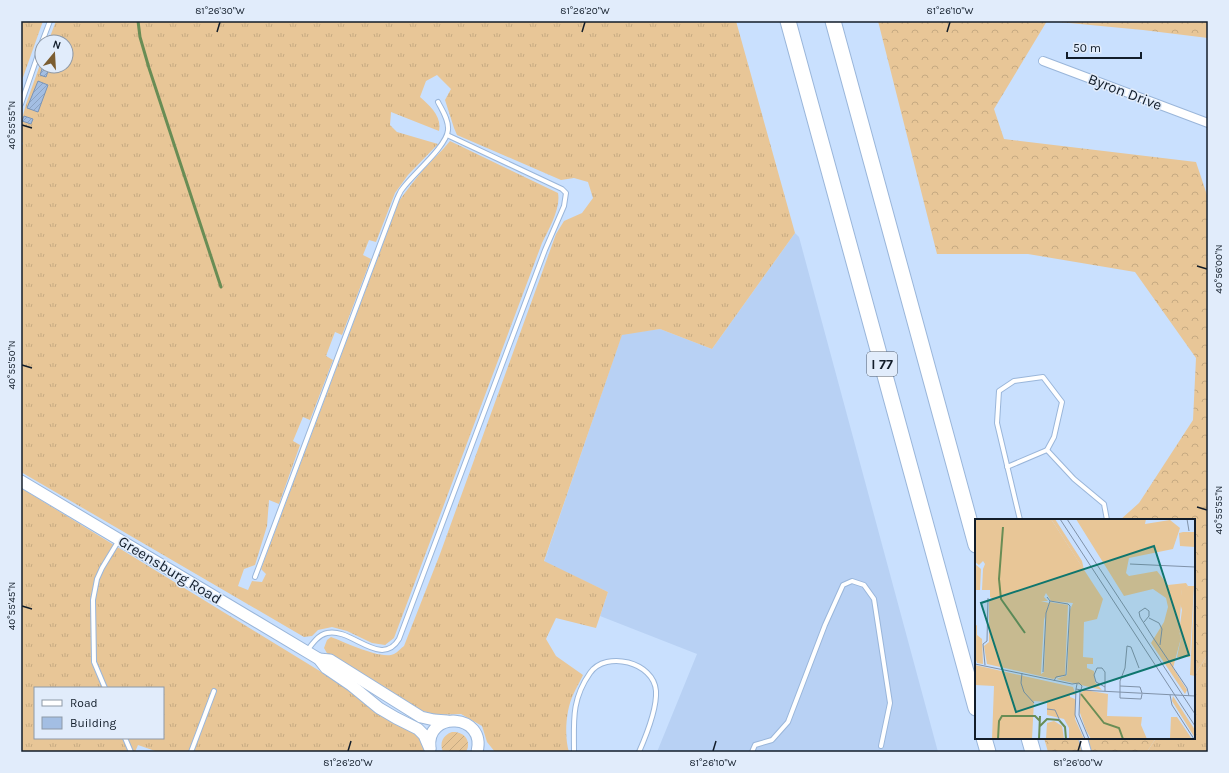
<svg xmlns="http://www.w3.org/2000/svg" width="1229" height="773" viewBox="0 0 1229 773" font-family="Karla,sans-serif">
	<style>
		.built { fill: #b8d1f4 }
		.grass { fill: url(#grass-tufts); fill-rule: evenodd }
		.forest { fill: url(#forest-crowns) }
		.garden { fill: url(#garden-furrows) }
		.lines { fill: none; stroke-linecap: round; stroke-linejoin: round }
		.stream { stroke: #698d55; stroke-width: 3 }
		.building { fill: url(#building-hatch); stroke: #7994b7 }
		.lane-casing { stroke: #9ab6da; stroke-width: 6 }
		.street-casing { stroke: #9ab6da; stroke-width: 10 }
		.secondary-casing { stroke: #9ab6da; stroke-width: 13 }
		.highway-casing { stroke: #9ab6da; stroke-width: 17 }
		.lane { stroke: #fff; stroke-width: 4 }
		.street { stroke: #fff; stroke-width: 8 }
		.secondary { stroke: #fff; stroke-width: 11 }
		.highway { stroke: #fff; stroke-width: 15 }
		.ticks { fill: none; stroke: #121d2a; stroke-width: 1.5 }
		.labels { text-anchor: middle; stroke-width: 3; stroke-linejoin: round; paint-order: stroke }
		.shield { fill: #e1ecfb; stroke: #505b69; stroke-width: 1 }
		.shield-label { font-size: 14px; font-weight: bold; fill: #121d2a }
		.street-label { font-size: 15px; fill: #121d2a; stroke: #e1ecfb }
		.inset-river { fill: none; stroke: #698d55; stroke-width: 2 }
		.inset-road { fill: none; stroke: #8092a9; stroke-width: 1 }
		.view { fill: #0f766e; fill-opacity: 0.15; stroke: #0f766e; stroke-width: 2 }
		.inset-edge { fill: none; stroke: #121d2a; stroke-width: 2 }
		.neatline { fill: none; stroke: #121d2a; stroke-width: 1.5 }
		.ticks-label { font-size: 10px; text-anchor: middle; fill: #121d2a }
	</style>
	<defs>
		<pattern id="grass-tufts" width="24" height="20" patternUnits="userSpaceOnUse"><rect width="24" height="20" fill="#e8c697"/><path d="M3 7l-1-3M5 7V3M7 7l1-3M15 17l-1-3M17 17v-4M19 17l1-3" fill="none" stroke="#c6aa82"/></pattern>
		<pattern id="forest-crowns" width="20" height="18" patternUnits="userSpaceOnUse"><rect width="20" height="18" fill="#e8c697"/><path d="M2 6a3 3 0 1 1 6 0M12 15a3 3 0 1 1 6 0" fill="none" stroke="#c6aa82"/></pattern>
		<pattern id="garden-furrows" width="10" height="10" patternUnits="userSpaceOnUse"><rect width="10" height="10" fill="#e8c697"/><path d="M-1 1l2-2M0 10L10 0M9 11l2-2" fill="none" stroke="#c6aa82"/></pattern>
		<pattern id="building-hatch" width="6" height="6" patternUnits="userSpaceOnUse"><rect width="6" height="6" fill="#a3bee3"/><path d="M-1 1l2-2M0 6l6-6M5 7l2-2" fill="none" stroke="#8ba3c3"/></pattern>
	</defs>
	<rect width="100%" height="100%" fill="#c9e0fe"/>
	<!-- built -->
	<path class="built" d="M795 233 799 237 938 752H657L697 654 600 616 608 592 544 562 622 334 660 329 712 349Z"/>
	<!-- grass -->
	<g class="grass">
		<path d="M23 21H43L21 83V26Z"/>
		<path d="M56 21H736L795 233 712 349 660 329 622 335 544 561 608 592 596 628 556 618 546 639 556 656 583 675C580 682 576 688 573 695 566 710 564 736 569 752H495L487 742 482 726 461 714 438 715 419 710 328 655 324 648 327 640 331 637C345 642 381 660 394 654 398 652 401 648 404 646L440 554 556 234 564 221 582 213 593 198 588 182 574 178 561 180 457 135 454 128 445 100 451 89 437 75 426 81 420 97C430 106 442 116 439 131L391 112 390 125 397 132 438 144 408 175 395 193 376 242 369 240 363 255 371 259 342 335 335 332 326 356 333 360 310 420 303 417 293 441 300 445 279 504 269 500 267 526 255 565 244 569 238 586 248 590 252 581 262 582 266 574 261 569 399 201C407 190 415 179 424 169 433 159 442 151 450 141L558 193C561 208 549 229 542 243L394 638 385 645 372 643 347 631 332 627 318 630 312 636 304 637 21 472V148L23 143 21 142V123L26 104 42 59V66H66V42H48Z"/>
		<path d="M21 488 323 673H329L416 731 424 744 425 752H158L138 745 135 752H21ZM35 688H163V738H35Z"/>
		<path d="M1208 654V752H1147L1156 738H1194V676Z"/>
	</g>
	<!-- forest -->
	<g class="forest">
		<path d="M878 21H1047L994 109 1004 139 1196 162 1208 198V654L1194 676V520H1120L1139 503 1193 420 1196 358 1135 272 1028 254H937Z"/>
		<path d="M1048 21H1208V38L1143 30Z"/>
		<path d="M1044 738H1156L1147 752H1048Z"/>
	</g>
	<!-- garden -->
	<path class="garden" d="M452 732C464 731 472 741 466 752H443C439 743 443 735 452 732Z"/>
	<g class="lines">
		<!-- stream -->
		<path class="stream" d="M138 21 140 37 149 68 221 287"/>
	</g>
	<!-- building -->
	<g class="building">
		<path d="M43 66H50L46 77 40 75Z"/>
		<path d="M38 81 48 85 38 112 27 108Z"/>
		<path d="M24 116 33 119 31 124 22 121Z"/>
	</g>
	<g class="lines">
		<!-- lane casing -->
		<g class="lane-casing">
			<g id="lane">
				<path d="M42 42 50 21"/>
				<path d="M21 104 42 43"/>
				<path d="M1047 450 1074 479 1104 504 1107 520"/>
				<path d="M1007 467 1047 450 1054 437 1062 402 1043 377 1014 381 999 391 997 423 1020 520"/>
				<path d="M255 577 397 199C399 195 400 191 403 188 413 174 447 146 448 130 449 120 442 110 438 102"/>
				<path d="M307 651C312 644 318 635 327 633 351 627 381 669 399 639L545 250 564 206 566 193 562 189 447 135"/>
				<path d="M105 688 94 662 93 600 97 579 102 568 119 540"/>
				<path d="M125 738 131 752"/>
				<path d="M191 752 214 691"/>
				<path d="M574 752C574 722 571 700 590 673 606 650 654 662 656 691 657 707 646 736 639 752"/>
				<path d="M752 752 755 745 772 740 788 722 825 625 843 585 852 581 864 585 874 599 890 703 881 746"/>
			</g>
		</g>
		<!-- street casing -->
		<g class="street-casing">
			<g id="street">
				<path d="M1043 61 1208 123"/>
				<path d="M1083 738 1087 752"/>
			</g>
		</g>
		<!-- secondary casing -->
		<g class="secondary-casing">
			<g id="secondary">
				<path d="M21 481 319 659 326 668 351 685 379 708 396 718 418 729 424 735 430 749"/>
				<path d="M319 659 330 660 421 717 434 720 447 721"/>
				<path d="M430 748C425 710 487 713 477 752"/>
			</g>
		</g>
		<!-- highway casing -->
		<g class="highway-casing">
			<g id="highway">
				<path d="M788 21 976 708"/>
				<path d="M833 21 976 545"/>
				<path d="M984 738 988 752"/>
				<path d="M1029 738 1033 752"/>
			</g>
		</g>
		<!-- lane -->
		<use href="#lane" class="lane"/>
		<!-- street -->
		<use href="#street" class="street"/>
		<!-- secondary -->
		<use href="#secondary" class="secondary"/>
		<!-- highway -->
		<use href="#highway" class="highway"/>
	</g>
	<!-- ticks -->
	<path class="ticks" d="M217 32 220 22M582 32 585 22M947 32 950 22M22 125 32 128M1197 266 1207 269M22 365 32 368M1197 507 1207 510M22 606 32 609M348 751 351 741M713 751 716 741M1078 751 1081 741"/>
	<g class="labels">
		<!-- shield labels -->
		<rect class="shield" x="867" y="352" width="30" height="24" rx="3"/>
		<g class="shield-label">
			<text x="882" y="369">I 77</text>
		</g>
		<!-- street labels -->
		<g class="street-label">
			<text transform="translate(1125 92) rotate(21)" y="5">Byron Drive</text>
			<text transform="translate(170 570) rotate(31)" y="5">Greensburg Road</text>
		</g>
	</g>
	<!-- overview -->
	<g transform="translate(975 519)">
		<rect width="220" height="220" fill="#c9e0fe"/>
		<path d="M0 0H76L128 80 122 100 109 103 108 138 118 139V145H112V149L119 152 120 163 127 171 81 160 92 156 95 91 98 84 76 82 71 74 69 78 73 82H66L74 84 69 101 66 155 69 153 71 94 75 83 93 86 90 156 78 160 12 145 9 127 14 123V83L17 79 15 78V71H7L8 50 10 45 8 42 4 46 0 43ZM0 45 6 50 5 71H0ZM213 67H219L215 138H202L206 119 204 113 207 91 205 84 207 69ZM2 106V116L7 120 8 145 2 144 0 138V107ZM0 146 98 168 101 176 95 175V178L100 180V200L109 220H94V209L89 200 72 196V183L59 182 57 220H17L19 167 0 166ZM79 202 87 207 89 220H71L72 204Z" fill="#e8c697"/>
		<path d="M76 0H80L107 42 109 51ZM101 0H171L170 5 195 1 205 9 198 30 154 39 151 54 154 57 182 52 193 66 211 64 213 67 207 70 204 113 206 119 198 149 212 171 210 175 176 124 189 103 193 88 191 79 178 70 149 77ZM208 13H220V28L205 27 204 14ZM220 58V157L215 156ZM110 171 133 175 132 197 167 198 166 206 172 220H116L111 211 105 194V174ZM198 177 220 211V219L197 182ZM196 198H202L217 220H195Z" fill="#e8c697"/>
		<path class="inset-river" d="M28 8 24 60 26 80 50 114M106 175 129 204 144 209 148 220M65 207 72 200 84 201 90 208 91 220M23 220 24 202 27 197H60L65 202M64 220 65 197"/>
		<path class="inset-road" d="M85 0 220 207M92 0 220 195M212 0 214 12M155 45 220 48M75 82 93 85 95 87 91 156 81 158 79 162M174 99 184 104 187 110 185 126M169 103 174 97V92L170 89 164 93 165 98 177 117 212 169 214 177M0 145 97 165 104 164 107 167 106 171 101 170 102 165M10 146 8 125 12 122 13 79M164 149 156 128 152 127 150 149 145 162V179L166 180 167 175M68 153 71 94 75 82 72 78M47 154 46 164 49 173 59 184M145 167 165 168 167 174M101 170 100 196 110 220M105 171 220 177M105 172 104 196 114 220M130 172V153L127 149H122L119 156 121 163 130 168M195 176 197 186 219 220M72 190 80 191 85 202"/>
		<path class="view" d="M179 27 214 136 41 193 6 84Z"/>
		<rect width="220" height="220" class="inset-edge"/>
	</g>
	<!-- border -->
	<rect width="1229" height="773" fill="none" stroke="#e1ecfb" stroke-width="44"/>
	<!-- legend -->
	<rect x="34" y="687" width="130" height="52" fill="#e1ecfb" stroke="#8e99a7"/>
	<rect x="42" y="700" width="20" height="6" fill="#ffffff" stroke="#8e99a7"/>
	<text x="70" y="707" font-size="12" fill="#121d2a">Road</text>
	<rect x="42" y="717" width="20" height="12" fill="#a3bee3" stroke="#8e99a7"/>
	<text x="70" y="727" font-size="12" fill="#121d2a">Building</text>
	<!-- north arrow -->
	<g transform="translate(54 54) rotate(18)"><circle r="19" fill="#e1ecfb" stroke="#8e99a7"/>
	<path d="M0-3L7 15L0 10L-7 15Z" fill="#7b5d31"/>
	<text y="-6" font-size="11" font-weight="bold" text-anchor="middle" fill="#121d2a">N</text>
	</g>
	<!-- scale -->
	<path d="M1067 52v6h74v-6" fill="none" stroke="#121d2a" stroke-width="2"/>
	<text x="1073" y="52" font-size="12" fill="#121d2a" stroke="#e1ecfb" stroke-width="3" paint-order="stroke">50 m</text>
	<rect x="22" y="22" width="1185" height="729" class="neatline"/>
	<g class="ticks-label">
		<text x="220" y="14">81°26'30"W</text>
		<text x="585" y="14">81°26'20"W</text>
		<text x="950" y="14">81°26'10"W</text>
		<text transform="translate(11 125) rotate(-90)" y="4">40°55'55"N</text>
		<text transform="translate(1218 269) rotate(-90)" y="4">40°56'00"N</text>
		<text transform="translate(11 365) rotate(-90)" y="4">40°55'50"N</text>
		<text transform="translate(1218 510) rotate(-90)" y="4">40°55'55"N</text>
		<text transform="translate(11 606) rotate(-90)" y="4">40°55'45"N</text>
		<text x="348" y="766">81°26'20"W</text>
		<text x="713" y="766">81°26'10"W</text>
		<text x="1078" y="766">81°26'00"W</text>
	</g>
</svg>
